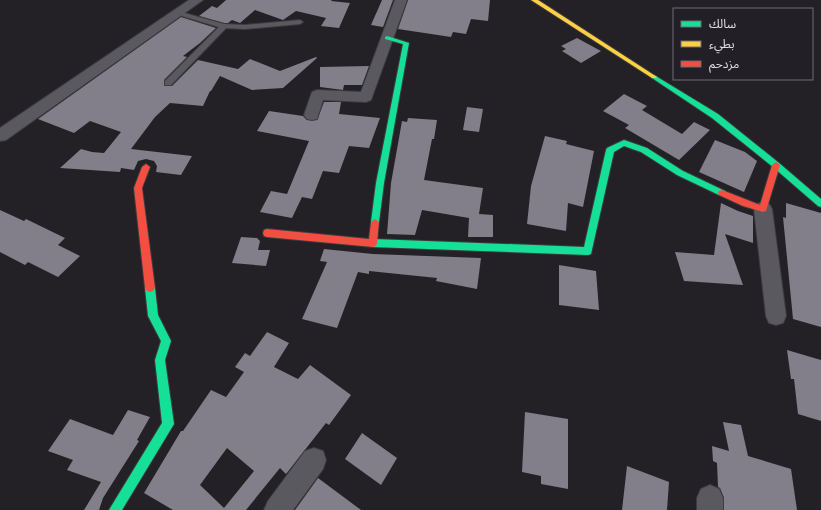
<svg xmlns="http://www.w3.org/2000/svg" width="821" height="510" viewBox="0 0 821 510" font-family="Quicksand,'Noto Sans Arabic',sans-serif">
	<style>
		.building { fill: #827e8a; fill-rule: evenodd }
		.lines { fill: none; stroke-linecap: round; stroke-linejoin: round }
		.lane-casing { stroke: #3d3c3f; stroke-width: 2 }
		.street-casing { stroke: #3d3c3f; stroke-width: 2 }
		.fast-casing { stroke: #3d3c3f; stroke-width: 2 }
		.slow-casing { stroke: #3d3c3f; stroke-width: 2 }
		.jam-casing { stroke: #3d3c3f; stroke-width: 2 }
		.lane { fill: #5b5960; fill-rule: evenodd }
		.street { fill: #5b5960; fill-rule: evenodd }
		.fast { fill: #16e098; fill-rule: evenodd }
		.slow { fill: #ffcf43; fill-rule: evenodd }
		.jam { fill: #f24e42; fill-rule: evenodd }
	</style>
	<rect width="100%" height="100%" fill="#232125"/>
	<!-- building -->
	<g class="building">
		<path d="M226 0H332L331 1 350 3 339 28 321 26 326 18 296 11 283 20 255 10 240 23 232 20 228 23H224L199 16 212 6 217 8Z"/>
		<path d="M382 0H393L383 27 371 25Z"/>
		<path d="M408 0H490L488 21 471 19 466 34 453 32 451 37 398 29Z"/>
		<path d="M181 17 216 28 200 43 183 56 187 57 164 80V85L165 86H172L198 60 238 69 250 59 280 71 316 57 317 58 283 88 252 90 220 76 211 91H210L203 106 170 103 155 117 131 149 192 156 181 175 156 172 157 166 154 161 146 159 138 161 134 170 121 168 120 172 60 168 81 149 92 152 104 153 121 132 90 121 74 133 38 119Z"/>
		<path d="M577 38 601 51 581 63 562 51 566 49 561 46Z"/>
		<path d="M369 66 362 85H344L343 90 320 87V67Z"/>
		<path d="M624 94 647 106 642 110 682 134 694 122 710 130 679 160 625 128 629 125 603 111Z"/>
		<path d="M324 102H341L339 114 380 118 369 148 349 146 339 173 323 171 312 199 302 197 292 218 260 212 271 191 287 194 309 141 257 131 269 111 303 116 307 120H317Z"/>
		<path d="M467 107 483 109 479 132 463 130Z"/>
		<path d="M408 118 437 120 434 139H432L424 180 483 188 479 214 493 215V237H468L469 218 422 210 415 235 387 234 391 183 402 121 407 122Z"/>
		<path d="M545 136 567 141 566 144 594 151 583 207 568 203 566 231 527 224 531 186Z"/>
		<path d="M715 140 745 152 757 161 744 192 699 172Z"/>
		<path d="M721 203 738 211 753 216V243L725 234 743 285 684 281 675 252 714 255Z"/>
		<path d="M786 203 821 213V327L793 319 783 217 786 218Z"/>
		<path d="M0 210 24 221 26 219 65 238 58 245 80 256 58 277 28 262 25 265 0 252Z"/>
		<path d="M241 237 257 238 260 241 258 250H270L266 266 232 263Z"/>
		<path d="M324 249 373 254 481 258 477 289 436 281 437 278 369 271V274L358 272 337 328 302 319 327 262 320 261Z"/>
		<path d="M559 265 596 271 599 310 559 305Z"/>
		<path d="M267 332 289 343 274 367 298 379 310 365 351 395 329 425 326 423 286 474 280 468 246 510H173L144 493 181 431H183L211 390 226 397 244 372 235 367 245 353 250 356ZM227 448 254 471 224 508 200 485Z"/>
		<path d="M787 350 821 360V421L798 414 794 379H791Z"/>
		<path d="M128 410 150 417 137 440 139 441 103 498 99 510H84L101 482 67 470 73 460 48 451 70 419 113 435Z"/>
		<path d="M525 412 568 419V489L541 484V476L522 472Z"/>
		<path d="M723 422 741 425 748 456 791 469 797 510H724V498L720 488 718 487 717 463 713 461 712 446 729 451Z"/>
		<path d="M362 433 397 458 381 485 345 459Z"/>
		<path d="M627 466 669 482 667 510H622Z"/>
		<path d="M318 478 361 510H295Z"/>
	</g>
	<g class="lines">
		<!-- lane casing -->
		<g class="lane-casing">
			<path id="lane" d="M177 11 224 24 245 25 300 20 303 22 300 24 245 29 226 28 171 85H165V81L219 27 175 14 174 13Z"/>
		</g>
		<!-- street casing -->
		<g class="street-casing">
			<g id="street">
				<path d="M189 0H203L6 140 0 141V128Z"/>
				<path d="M395 0H407L371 100 366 102 323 100 317 119 312 120 307 119 304 115 312 92 317 90 361 92Z"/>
				<path d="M763 202 769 204 772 209 786 316 783 323 776 325 769 323 766 316 754 209 757 204Z"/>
				<path d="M314 448 323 451 326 460 323 469 293 510H264L268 501 305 451Z"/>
				<path d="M710 485 719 489 723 498V510H697V498L701 489Z"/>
			</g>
		</g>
		<!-- fast casing -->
		<g class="fast-casing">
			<g id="fast">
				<path d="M387 36 409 43 384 183 379 222 375 225 371 222 376 183 403 44 385 39V37Z"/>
				<path d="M654 75 718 114 779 163 821 199V207L818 206 773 167 712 118 652 78 651 77Z"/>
				<path d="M624 140 647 148 683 171 725 191 726 193 725 195H719L677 175 641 152 624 146 614 152 591 254 588 255 373 247 370 246 369 243 370 240 373 239 584 247 606 150 607 148Z"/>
				<path d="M150 284 153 285 155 288 158 315 171 341 165 360 174 424 122 510H109L162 423 155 360 161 341 148 316 145 288 147 285Z"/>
			</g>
		</g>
		<!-- slow casing -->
		<g class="slow-casing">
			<path id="slow" d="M531 0H538L657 77 656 78H652Z"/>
		</g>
		<!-- jam casing -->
		<g class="jam-casing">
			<g id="jam">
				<path d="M776 162 780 165 766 211 763 212 743 206 719 195 718 193 719 191 722 190 760 205 772 165Z"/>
				<path d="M146 164 150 167 142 188 155 288 153 291 150 292 147 291 145 288 134 188 142 167Z"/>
				<path d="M375 219 379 222 377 243 376 246 373 247 267 237 264 236 263 233 264 230 267 229 369 239 371 222Z"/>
			</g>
		</g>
		<!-- lane -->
		<use href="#lane" class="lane"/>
		<!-- street -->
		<use href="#street" class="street"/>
		<!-- fast -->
		<use href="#fast" class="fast"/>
		<!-- slow -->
		<use href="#slow" class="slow"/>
		<!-- jam -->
		<use href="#jam" class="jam"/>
	</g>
	<!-- legend -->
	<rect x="673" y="8" width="140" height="72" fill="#221f27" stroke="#6e6c73"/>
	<rect x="681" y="21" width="20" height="6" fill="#16e098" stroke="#6e6c73"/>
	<text x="709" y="28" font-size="12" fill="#e0dfe4">سالك</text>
	<rect x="681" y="41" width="20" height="6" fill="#ffcf43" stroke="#6e6c73"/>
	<text x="709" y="48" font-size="12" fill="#e0dfe4">بطيء</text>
	<rect x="681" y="61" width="20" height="6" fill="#f24e42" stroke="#6e6c73"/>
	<text x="709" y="68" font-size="12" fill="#e0dfe4">مزدحم</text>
</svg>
